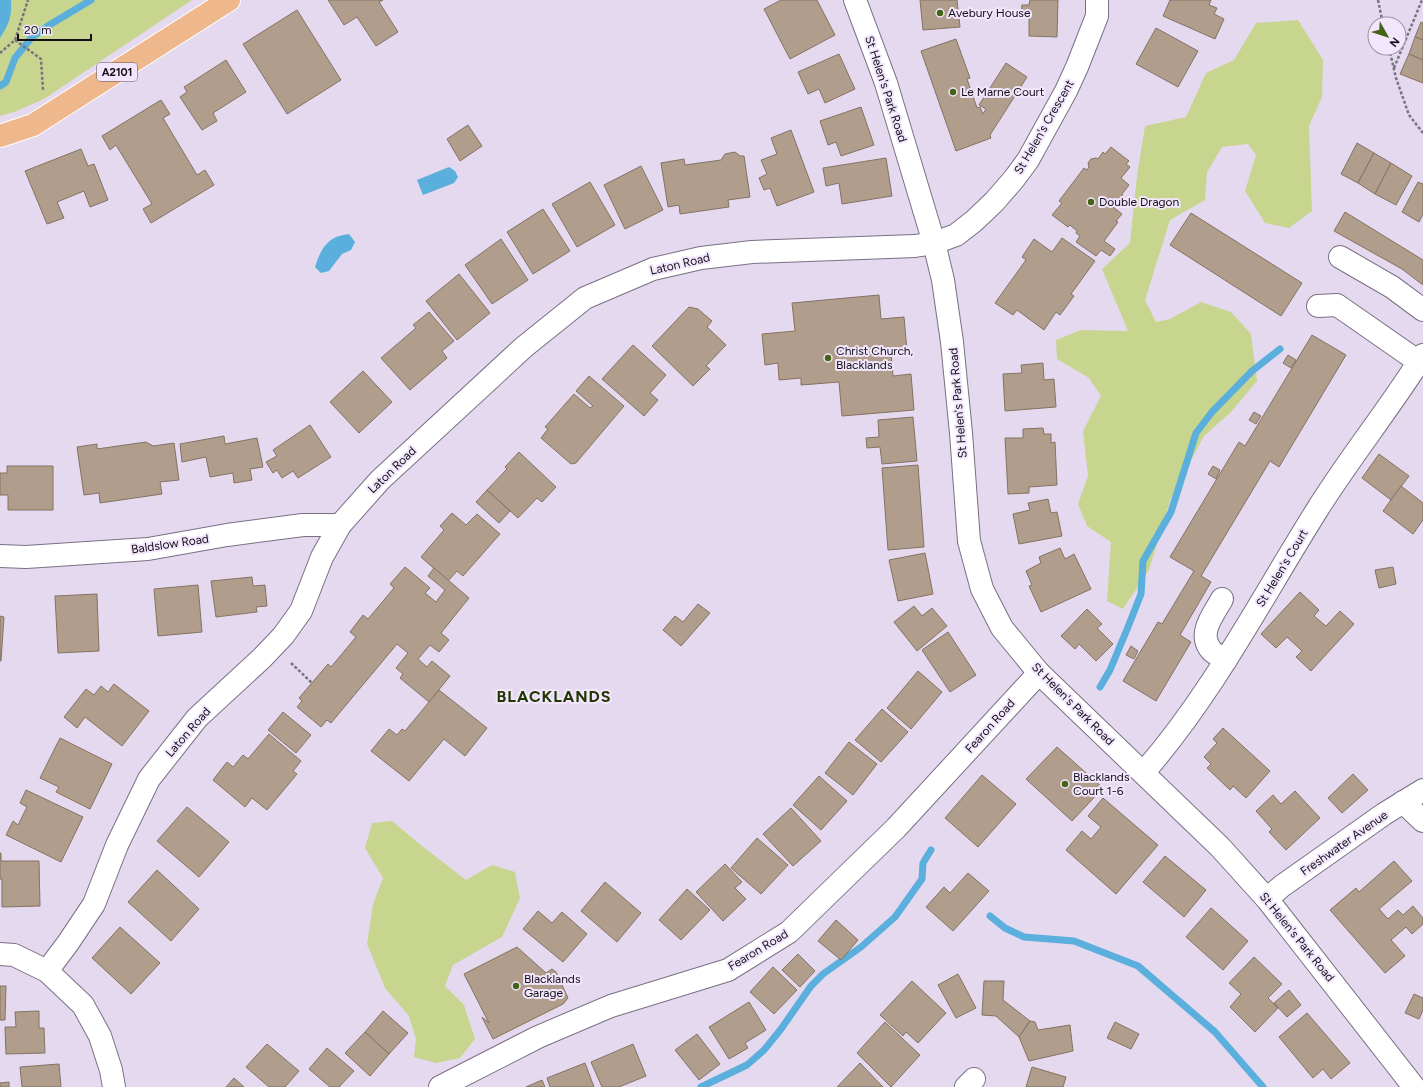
<svg xmlns="http://www.w3.org/2000/svg" width="1423" height="1087" viewBox="0 0 1423 1087" font-family="Figtree,sans-serif">
	<style>
		.green { fill: #c8d58e }
		.water { fill: #5aafdc }
		.lines { fill: none; stroke-linecap: round; stroke-linejoin: round }
		.stream { stroke: #5aafdc; stroke-width: 7 }
		.building { fill: #b09d8c; stroke: #847262 }
		.minor-casing { stroke: #7a7084; stroke-width: 24 }
		.major-casing { stroke: #fff; stroke-width: 24 }
		.path { stroke: #797180; stroke-width: 2.5; stroke-dasharray: 3 2; stroke-linecap: butt }
		.minor { stroke: #fff; stroke-width: 22 }
		.major { stroke: #eeb88c; stroke-width: 22 }
		.poi-dot { fill: #456316; stroke: #f2e6fd; stroke-width: 1.5 }
		.labels { text-anchor: middle; stroke-width: 4; stroke-linejoin: round; paint-order: stroke }
		.shield { fill: #f2e6fd; stroke: #56505b; stroke-width: 1 }
		.shield-label { font-size: 11px; font-weight: bold; fill: #130f16 }
		.poi-label { font-size: 12px; fill: #130f16; stroke: #f2e6fd; text-anchor: start }
		.street-label { font-size: 12px; fill: #130f16; stroke: #f2e6fd }
		.district-label { font-size: 16px; font-weight: bold; letter-spacing: 1px; fill: #223601; stroke: #f2e6fd }
	</style>
	<rect width="100%" height="100%" fill="#e5d9f0"/>
	<!-- green -->
	<g class="green">
		<path d="M0 0H192L44 99 14 112 0 116Z"/>
		<path d="M1298 20 1323 60 1322 97 1309 126 1312 211 1289 228 1265 223 1245 191 1256 155 1248 144 1222 147 1207 172 1205 200 1170 220 1145 300 1156 322 1170 319 1201 302 1231 312 1251 334 1257 381 1231 412 1204 436 1171 498 1149 570 1123 609 1107 601 1111 542 1087 526 1078 504 1088 476 1083 431 1101 396 1089 378 1057 359 1056 340 1081 330 1128 331 1102 269 1130 243 1137 176 1145 126 1186 117 1206 73 1234 60 1256 23Z"/>
		<path d="M392 821 422 846 466 880 492 865 515 872 520 898 502 937 453 965 445 986 464 1005 475 1039 460 1058 436 1063 414 1057 416 1039 409 1016 385 988 367 944 373 904 383 878 365 848 372 823Z"/>
	</g>
	<!-- water -->
	<g class="water">
		<path d="M0 0H11C12 17 9 24 0 38Z"/>
		<path d="M449 167 455 171 458 177 454 183 423 195 417 180Z"/>
		<path d="M349 234 355 242 351 250 342 254 329 271 321 273 315 267C321 248 328 236 349 234Z"/>
	</g>
	<g class="lines">
		<!-- stream -->
		<g class="stream">
			<path d="M0 86 6 82 15 58 32 37 51 24 91 0"/>
			<path d="M1100 687 1110 670 1128 627 1141 594 1143 561 1171 512 1196 433 1212 412 1252 371 1280 349"/>
			<path d="M990 916 1005 928 1024 937 1074 941 1138 966 1215 1032 1263 1087"/>
			<path d="M701 1087 747 1065 764 1050 781 1029 811 986 823 974 861 947 895 917 922 879 923 863 931 850"/>
		</g>
	</g>
	<!-- building -->
	<g class="building">
		<path d="M328 0H383L379 2 398 32 376 46 357 17 344 25Z"/>
		<path d="M781 0H817L835 35 790 59 764 9Z"/>
		<path d="M920 0H957L960 27 923 30Z"/>
		<path d="M1030 0H1058L1057 37 1029 36V16L1021 15 1022 5H1029Z"/>
		<path d="M1170 0H1211L1209 5 1217 8 1214 14 1224 19 1215 39 1163 16Z"/>
		<path d="M297 10 341 80 287 114 243 44Z"/>
		<path d="M1421 22 1423 23V40L1415 37Z"/>
		<path d="M1156 28 1198 51 1178 87 1136 64Z"/>
		<path d="M1415 37 1423 40V60L1409 54Z"/>
		<path d="M956 39 970 78 967 79 977 108 980 107 983 114 986 109 979 105 1006 63 1027 77 990 135 991 138 956 151 921 51Z"/>
		<path d="M839 54 855 89 825 103 819 89 808 94 798 72Z"/>
		<path d="M1409 54 1423 60V83L1400 74Z"/>
		<path d="M226 60 246 92 213 113 217 121 202 130 180 97 187 92 184 87Z"/>
		<path d="M161 100 170 114 163 118 197 175 205 170 214 185 151 223 143 209 152 204 116 145 110 150 102 136Z"/>
		<path d="M861 107 874 145 841 156 836 142 828 145 820 121Z"/>
		<path d="M468 125 482 146 460 161 447 139Z"/>
		<path d="M791 130 814 192 777 206 770 188 764 190 759 178 767 174 761 160 777 154 771 138Z"/>
		<path d="M1357 143 1374 153 1358 183 1341 174Z"/>
		<path d="M1111 147 1129 161 1126 164 1130 167 1121 178 1129 185 1122 194 1123 200 1119 206 1113 207 1122 214 1116 221 1118 222 1104 241 1115 249 1110 256 1101 250 1096 256 1076 242 1080 236 1076 233 1077 231 1070 225 1068 227 1052 215 1062 203 1059 201 1084 168 1087 170 1089 167 1088 163 1091 159 1096 158 1098 159 1103 152 1105 154Z"/>
		<path d="M81 149 88 166 94 164 108 200 90 207 84 191 57 202 64 218 47 224 25 171Z"/>
		<path d="M735 152 740 156H744L750 197 728 200 729 207 680 214 679 205 668 207 661 163 684 159 685 165 721 160 725 154Z"/>
		<path d="M1374 153 1391 163 1375 194 1358 183Z"/>
		<path d="M886 158 892 196 842 204 839 183 826 186 823 168Z"/>
		<path d="M1391 163 1412 176 1396 205 1375 194Z"/>
		<path d="M641 166 663 210 625 229 604 185Z"/>
		<path d="M590 182 615 225 577 247 552 204Z"/>
		<path d="M1418 182 1423 184V214L1419 222 1402 212Z"/>
		<path d="M543 209 570 251 533 274 507 232Z"/>
		<path d="M1345 212 1423 260V285L1402 269 1334 231Z"/>
		<path d="M1191 213 1302 283 1281 316 1170 245Z"/>
		<path d="M1062 238 1095 261 1071 294 1074 296 1060 315 1056 312 1044 330 1017 310 1013 315 995 303 1026 260 1022 257 1034 239 1052 252Z"/>
		<path d="M501 239 528 280 492 304 465 265Z"/>
		<path d="M459 274 490 313 457 340 426 301Z"/>
		<path d="M879 295 881 319 904 317 907 351 891 352 893 376 911 374 914 410 842 416 839 382 801 385V378L779 380 778 363 765 365 762 334 795 331 792 303Z"/>
		<path d="M689 307 698 309 712 321 707 327 726 345 706 366 710 369 693 386 652 346Z"/>
		<path d="M429 312 454 341 442 351 447 358 410 390 381 358 416 328 413 325Z"/>
		<path d="M1312 335 1346 355 1279 467 1270 461 1201 576 1211 582 1180 635 1191 642 1156 701 1123 681 1158 622 1162 624 1194 571 1170 557 1239 442 1245 446Z"/>
		<path d="M633 345 666 375 650 393 658 400 644 416 602 379Z"/>
		<path d="M1288 355 1296 360 1291 368 1283 363Z"/>
		<path d="M1043 363 1044 380 1054 379 1056 407 1005 411 1003 374 1022 373 1021 365Z"/>
		<path d="M363 371 392 402 359 433 330 402Z"/>
		<path d="M589 376 624 406 576 463 571 464 541 438 548 429 545 427 574 394 590 408 593 406 576 391Z"/>
		<path d="M1254 412 1261 416 1256 424 1249 420Z"/>
		<path d="M913 417 917 461 882 464 880 447 867 448 866 438 879 437 878 420Z"/>
		<path d="M310 425 331 457 298 478 293 471 282 478 277 470 273 473 266 462 277 456 273 450Z"/>
		<path d="M1043 428 1044 434H1051V443L1055 442 1057 485 1029 487V493L1008 494 1005 438H1023V429Z"/>
		<path d="M224 436 225 444 257 438 263 467 250 469 252 480 234 483 233 473 210 477 206 457 182 462 180 444Z"/>
		<path d="M146 442 153 446 174 443 179 480 160 482 162 494 100 503 99 493 84 495 77 447 97 444V449Z"/>
		<path d="M519 452 556 487 542 502 537 498 518 518 487 490 507 469 505 467Z"/>
		<path d="M1379 454 1409 476 1391 500 1362 478Z"/>
		<path d="M918 465 924 547 888 550 882 468Z"/>
		<path d="M7 466H53V510H8V495H0V473H7Z"/>
		<path d="M1213 466 1220 470 1216 479 1208 474Z"/>
		<path d="M1401 486 1423 503V520L1413 534 1383 511Z"/>
		<path d="M487 490 510 511 499 523 476 502Z"/>
		<path d="M1048 499 1051 513 1057 512 1062 536 1019 544 1013 514 1030 510 1028 503Z"/>
		<path d="M452 513 466 525 477 514 500 534 463 576 457 571 448 581 421 557 444 530 440 526Z"/>
		<path d="M1060 548 1065 559 1074 554 1091 589 1041 612 1029 586 1032 585 1026 571 1041 563 1039 557Z"/>
		<path d="M925 553 933 594 898 601 889 560Z"/>
		<path d="M405 567 430 588 425 593 436 602 445 590 428 576 434 568 469 598 441 633 449 640 439 652 430 645 418 659 427 667 432 661 450 676 429 702 400 678 403 674 396 668 408 653 397 644 331 723 327 720 321 727 297 707 302 701 299 698 328 664 331 667 356 637 350 632 363 615 368 619 394 588 390 584Z"/>
		<path d="M1393 567 1396 584 1379 588 1375 570Z"/>
		<path d="M252 577 253 586 265 585 267 606 256 607 257 612 216 617 211 581Z"/>
		<path d="M198 585 202 632 158 636 154 589Z"/>
		<path d="M1300 592 1319 610 1314 616 1326 626 1340 611 1354 624 1311 671 1296 657 1302 651 1287 637 1276 648 1261 634Z"/>
		<path d="M97 594 99 651 58 653 55 596Z"/>
		<path d="M698 604 710 613 681 646 663 630 675 616 683 622Z"/>
		<path d="M914 606 922 616 932 608 947 626 917 651 894 622Z"/>
		<path d="M1087 609 1102 624 1097 628 1113 644 1096 661 1079 644 1075 649 1061 636Z"/>
		<path d="M0 616 4 617 1 661H0Z"/>
		<path d="M948 632 976 675 950 692 922 650Z"/>
		<path d="M1131 646 1138 651 1134 659 1126 655Z"/>
		<path d="M918 671 942 692 911 729 887 708Z"/>
		<path d="M114 684 149 711 122 746 85 717 77 728 64 717 86 689 94 695 101 686 108 692Z"/>
		<path d="M439 690 487 728 465 756 444 739 409 781 371 751 389 729 397 735 402 729 405 731Z"/>
		<path d="M882 709 908 732 881 762 855 740Z"/>
		<path d="M283 712 311 735 296 753 268 730Z"/>
		<path d="M1223 728 1270 771 1246 798 1233 786 1230 790 1207 768 1211 764 1204 757 1217 743 1213 739Z"/>
		<path d="M269 734 301 761 293 771 297 774 267 810 252 798 245 807 213 780 227 762 233 767 243 755 248 759Z"/>
		<path d="M60 738 112 764 90 809 56 792 59 787 40 778Z"/>
		<path d="M849 742 877 764 853 795 825 773Z"/>
		<path d="M1057 747 1103 788 1072 821 1026 779Z"/>
		<path d="M1353 774 1368 790 1342 813 1328 798Z"/>
		<path d="M982 775 1016 804 978 847 945 818Z"/>
		<path d="M819 776 847 801 821 830 793 805Z"/>
		<path d="M26 790 83 817 61 862 6 835 13 821 18 825 27 807 20 803Z"/>
		<path d="M1295 791 1320 818 1286 850 1269 832 1272 829 1256 811 1273 795 1281 804Z"/>
		<path d="M1103 798 1158 845 1116 894 1066 850 1082 831 1091 839 1101 827 1088 816Z"/>
		<path d="M187 807 229 842 199 877 157 841Z"/>
		<path d="M791 808 821 841 793 866 763 834Z"/>
		<path d="M757 838 788 865 761 894 731 868Z"/>
		<path d="M0 853H1V861H39L40 906 2 907V879H0Z"/>
		<path d="M1165 856 1206 890 1184 917 1143 882Z"/>
		<path d="M1394 861 1412 881 1379 909 1388 919 1398 910 1403 915 1413 906 1423 918V924L1412 934 1406 927 1391 940 1405 956 1385 973 1330 910 1356 888 1359 892Z"/>
		<path d="M725 864 742 882 735 888 746 899 723 921 696 892Z"/>
		<path d="M157 870 199 909 171 941 128 902Z"/>
		<path d="M968 873 989 891 953 931 926 907 944 887 950 893Z"/>
		<path d="M605 882 641 913 617 942 581 911Z"/>
		<path d="M687 889 710 910 681 940 659 920Z"/>
		<path d="M1211 908 1248 941 1223 970 1186 937Z"/>
		<path d="M538 911 552 923 562 912 587 934 563 962 523 929Z"/>
		<path d="M836 920 858 940 841 960 818 941Z"/>
		<path d="M120 927 160 963 131 994 92 958Z"/>
		<path d="M517 947 546 973 552 969 556 972 568 998 563 1004 493 1039 482 1017 489 1023 464 974Z"/>
		<path d="M798 954 815 971 800 987 782 970Z"/>
		<path d="M1254 957 1282 984 1268 998 1278 1008 1255 1032 1230 1007 1241 994 1229 983Z"/>
		<path d="M773 967 797 990 774 1014 750 992Z"/>
		<path d="M958 974 976 1008 956 1018 938 985Z"/>
		<path d="M912 981 946 1013 918 1043 906 1032 903 1036 880 1015Z"/>
		<path d="M984 981H1004L1003 1000 1030 1021 1019 1037 996 1016 982 1015Z"/>
		<path d="M0 986H6L5 1020H0Z"/>
		<path d="M1289 990 1301 1005 1287 1017 1274 1003Z"/>
		<path d="M1414 994 1423 998V1010L1419 1019 1405 1013Z"/>
		<path d="M749 1002 766 1030 745 1043 748 1048 729 1059 709 1027Z"/>
		<path d="M39 1011V1028H44L45 1053 6 1054 5 1027H16L15 1012Z"/>
		<path d="M383 1011 408 1033 389 1054 365 1032Z"/>
		<path d="M1307 1013 1350 1063 1331 1079 1323 1069 1313 1078 1279 1037Z"/>
		<path d="M1030 1021 1035 1022 1038 1030 1070 1025 1073 1051 1029 1061 1019 1037Z"/>
		<path d="M885 1022 920 1055 891 1087 857 1053Z"/>
		<path d="M1115 1022 1139 1034 1131 1049 1107 1038Z"/>
		<path d="M365 1032 389 1054 370 1076 345 1053Z"/>
		<path d="M697 1034 720 1064 699 1080 675 1050Z"/>
		<path d="M267 1044 299 1071 285 1087H269L246 1067Z"/>
		<path d="M633 1044 646 1076 619 1087H602L591 1062Z"/>
		<path d="M327 1048 354 1071 339 1087H330L309 1069Z"/>
		<path d="M585 1063 594 1087H550L547 1078Z"/>
		<path d="M860 1063 883 1087H837Z"/>
		<path d="M59 1064 61 1087H22L20 1067Z"/>
		<path d="M1032 1067 1066 1077 1063 1087H1026Z"/>
		<path d="M234 1078 244 1087H226Z"/>
		<path d="M542 1080 545 1087H526Z"/>
		<path d="M9 1082V1087H0V1083Z"/>
	</g>
	<g class="lines">
		<!-- minor casing -->
		<g class="minor-casing">
			<g id="minor">
				<path d="M855 0 886 83 934 243 943 280 952 342 961 433 969 541 982 589 1002 628 1039 673 1220 847 1267 899 1414 1087"/>
				<path d="M1340 257 1392 287 1423 310"/>
				<path d="M1318 306 1337 305 1419 362"/>
				<path d="M0 556 26 557 148 549 227 535 303 525H340"/>
				<path d="M1222 599C1214 614 1197 633 1211 650 1214 654 1222 657 1226 660"/>
				<path d="M1144 772C1213 693 1261 599 1317 510 1350 457 1390 408 1423 355"/>
				<path d="M1403 802 1423 821"/>
				<path d="M1267 899 1282 886 1384 814 1423 790"/>
				<path d="M0 954 14 955 47 971 83 1005 100 1036 111 1070 114 1087"/>
				<path d="M47 971 68 943 94 904 117 845 149 779 197 718 262 658 283 636 301 611 322 557 340 525 380 480 524 347 585 298 653 269 701 258 752 252 915 246 934 243 956 235 974 221 994 202 1014 179 1028 160 1066 91 1077 67 1097 16V0"/>
				<path d="M440 1087 538 1037 611 1006 728 970 789 932 896 828 1039 673"/>
				<path d="M966 1087 974 1079"/>
			</g>
		</g>
		<!-- major casing -->
		<g class="major-casing">
			<path id="major" d="M0 136 33 125 229 0"/>
		</g>
		<!-- path -->
		<g class="path">
			<path d="M1378 0 1383 24"/>
			<path d="M15 40 41 59 43 90"/>
			<path d="M1389 48 1396 78 1409 115 1423 133"/>
			<path d="M0 53 15 40 28 0"/>
			<path d="M1394 68 1422 0"/>
			<path d="M291 663 312 683"/>
		</g>
		<!-- minor -->
		<use href="#minor" class="minor"/>
		<!-- major -->
		<use href="#major" class="major"/>
	</g>
	<!-- markers -->
	<g class="poi-dot">
		<circle cx="940" cy="13" r="4"/>
		<circle cx="953" cy="92" r="4"/>
		<circle cx="1091" cy="202" r="4"/>
		<circle cx="828" cy="358" r="4"/>
		<circle cx="1065" cy="784" r="4"/>
		<circle cx="516" cy="986" r="4"/>
	</g>
	<g class="labels">
		<!-- shield labels -->
		<rect class="shield" x="97" y="63" width="40" height="18" rx="3"/>
		<g class="shield-label">
			<text x="117" y="76">A2101</text>
		</g>
		<!-- poi labels -->
		<g class="poi-label">
			<text x="948" y="17">Avebury House</text>
			<text x="961" y="96">Le Marne Court</text>
			<text x="1099" y="206">Double Dragon</text>
			<text x="836" y="355">Christ Church,<tspan x="836" dy="14">Blacklands</tspan></text>
			<text x="1073" y="781">Blacklands<tspan x="1073" dy="14">Court 1-6</tspan></text>
			<text x="524" y="983">Blacklands<tspan x="524" dy="14">Garage</tspan></text>
		</g>
		<!-- street labels -->
		<g class="street-label">
			<text transform="translate(886 89) rotate(72)" y="4">St Helen's Park Road</text>
			<text transform="translate(1044 127) rotate(-60)" y="4">St Helen's Crescent</text>
			<text transform="translate(680 264) rotate(-13)" y="4">Laton Road</text>
			<text transform="translate(958 403) rotate(-95)" y="4">St Helen's Park Road</text>
			<text transform="translate(392 470) rotate(-44)" y="4">Laton Road</text>
			<text transform="translate(170 544) rotate(-8)" y="4">Baldslow Road</text>
			<text transform="translate(1282 568) rotate(-59)" y="4">St Helen's Court</text>
			<text transform="translate(1073 704) rotate(45)" y="4">St Helen's Park Road</text>
			<text transform="translate(990 726) rotate(-48)" y="4">Fearon Road</text>
			<text transform="translate(188 732) rotate(-49)" y="4">Laton Road</text>
			<text transform="translate(1344 843) rotate(-35)" y="4">Freshwater Avenue</text>
			<text transform="translate(1297 937) rotate(51)" y="4">St Helen's Park Road</text>
			<text transform="translate(758 950) rotate(-31)" y="4">Fearon Road</text>
		</g>
		<!-- district labels -->
		<g class="district-label">
			<text x="554" y="702">BLACKLANDS</text>
		</g>
	</g>
	<!-- north arrow -->
	<g transform="translate(1387 36) rotate(129)"><circle r="19" fill="#f2e6fd" stroke="#9990a1"/>
	<path d="M0-3L7 15L0 10L-7 15Z" fill="#456316"/>
	<text y="-6" font-size="11" font-weight="bold" text-anchor="middle" fill="#130f16">N</text>
	</g>
	<!-- scale -->
	<path d="M18 34v6h73v-6" fill="none" stroke="#130f16" stroke-width="2"/>
	<text x="24" y="34" font-size="12" fill="#130f16" stroke="#f2e6fd" stroke-width="3" paint-order="stroke">20 m</text>
</svg>
